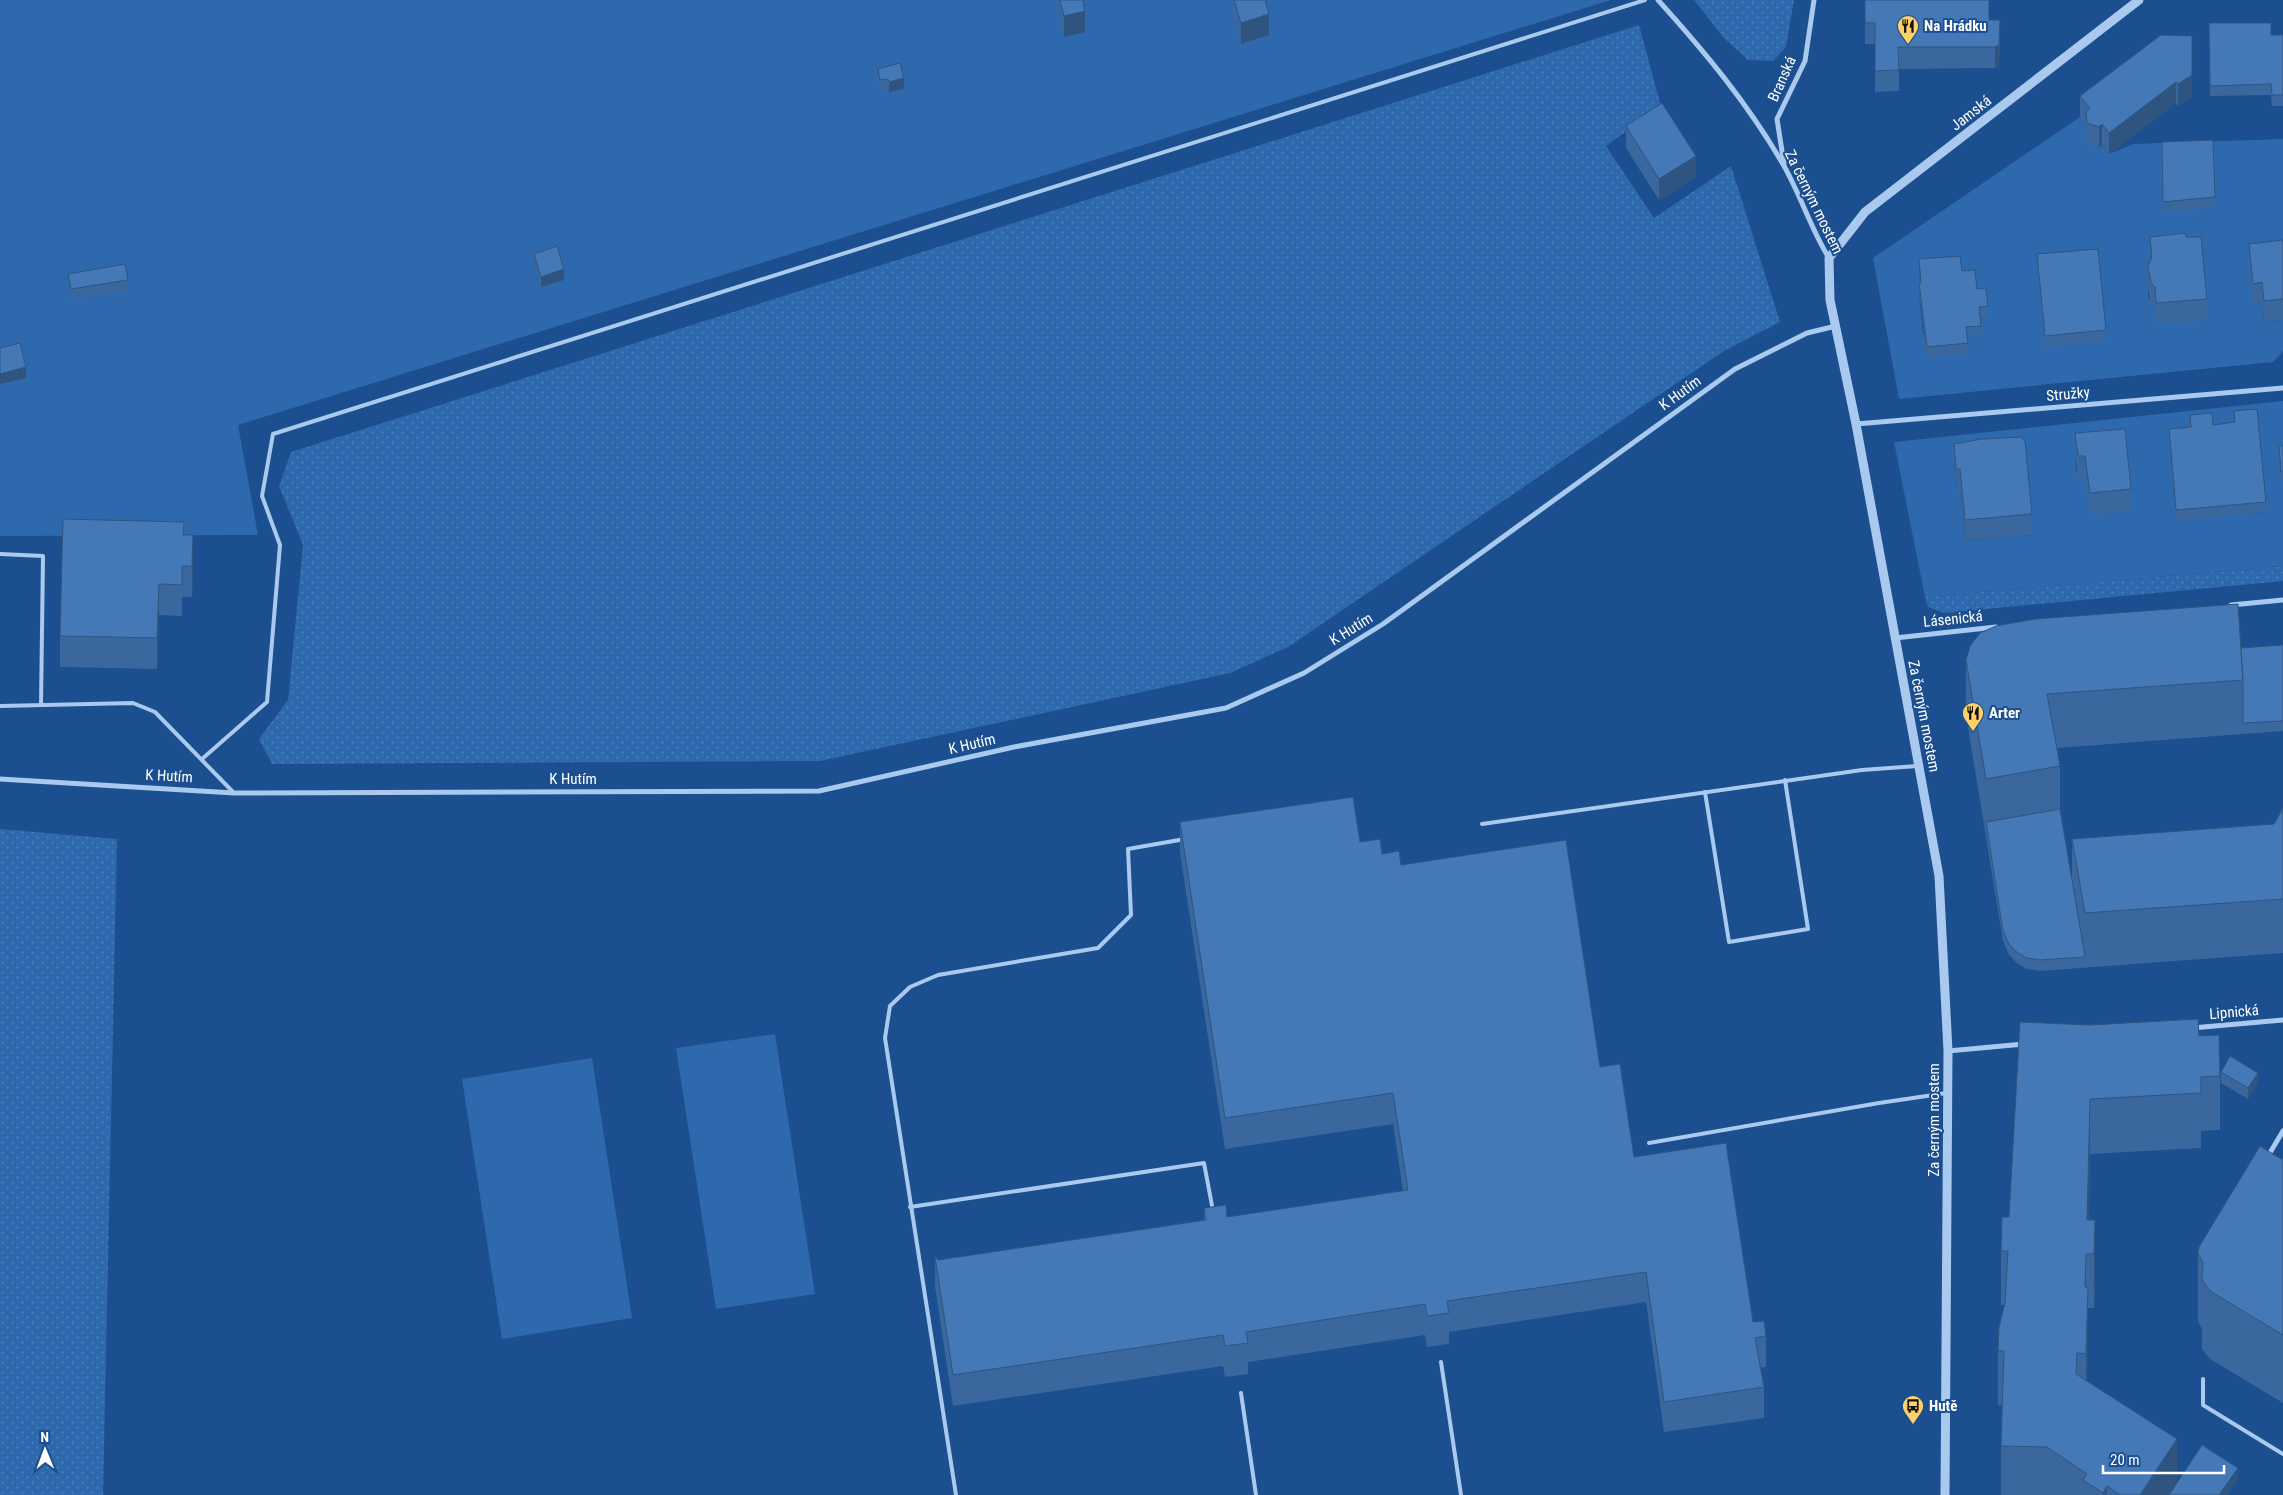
<svg xmlns="http://www.w3.org/2000/svg" width="2283" height="1495" viewBox="0 0 2283 1495" font-family="'Roboto Condensed',sans-serif">
	<style>
		.grass { fill: url(#grass-dots) }
		.green { fill: #2e69ad; fill-rule: evenodd }
		.lines { fill: none; stroke-linecap: round; stroke-linejoin: round }
		.service { stroke: #a9c9ee; stroke-width: 4 }
		.minor { stroke: #a9c9ee; stroke-width: 5 }
		.tertiary { stroke: #a9c9ee; stroke-width: 9 }
		.wall { fill: #3a679d }
		.shaded-wall { fill: #305480 }
		.building { fill: #4478b7; stroke: #305480 }
		.labels { text-anchor: middle; stroke-width: 4; stroke-linejoin: round; paint-order: stroke }
		.poi-label { font-size: 15px; font-weight: bold; fill: #fff; stroke: #1b4f8f; text-anchor: start }
		.street-label { font-size: 15px; fill: #fff; stroke: #1b4f8f }
	</style>
	<defs>
		<pattern id="grass-dots" width="8" height="8" patternUnits="userSpaceOnUse" patternTransform="scale(1.25)"><rect width="8" height="8" fill="#2e69ad"/><path d="M2 2h.1M6 6h.1" fill="none" stroke="#4d80b9" stroke-width="1.8" stroke-linecap="round"/></pattern>
	</defs>
	<rect width="100%" height="100%" fill="#1b4f8f"/>
	<!-- grass -->
	<g class="grass">
		<path d="M1694 0H1794L1786 47 1773 61 1748 60 1724 38Z"/>
		<path d="M1639 25 1661 106 1606 146 1654 218 1731 166 1780 322 1724 351 1288 647 1230 673 820 761 272 764 259 739 288 700 303 545 279 486 291 452Z"/>
		<path d="M2283 566V581L1944 613 1928 607 1925 597Z"/>
		<path d="M0 829 117 839 103 1495H0Z"/>
	</g>
	<!-- green -->
	<g class="green">
		<path d="M0 0H1611L238 425 258 535 0 536Z"/>
		<path d="M2080 117 2109 154 2133 144 2283 139V262L2262 303 2264 322 2283 320V351L2273 362 1899 399 1873 258ZM2150 258 2156 324 2155 308 2148 296V288L2152 278ZM1919 270 1988 317 1979 318 1966 337 1923 334 1919 294H1921Z"/>
		<path d="M2283 401V456L2279 457 2283 482V566L1925 597 1894 442ZM2234 422 2266 512 2176 520 2191 437 2190 426 2235 433ZM2075 454 2131 510 2076 471ZM1954 465 2032 535 1965 541 1960 490H1956Z"/>
		<path d="M775 1034 815 1294 716 1309 676 1048Z"/>
		<path d="M592 1058 632 1318 502 1339 462 1079Z"/>
	</g>
	<g class="lines">
		<!-- service -->
		<g class="service">
			<path d="M0 554 43 556 41 705"/>
			<path d="M0 706 133 703 155 712 234 793"/>
			<path d="M202 759 267 702 280 545 262 496 273 434 1645 0"/>
			<path d="M1705 792 1729 942 1808 929 1785 780"/>
			<path d="M1482 824 1862 770 1917 766"/>
			<path d="M1649 1143 1879 1103 1947 1093"/>
			<path d="M910 1207 1204 1163 1213 1211"/>
			<path d="M1441 1362 1461 1495"/>
			<path d="M2203 1379V1405L2283 1454"/>
			<path d="M1241 1393 1256 1495"/>
			<path d="M956 1495 885 1038 890 1006 910 987 938 975 1098 948 1131 915 1128 849 1185 839"/>
		</g>
		<!-- minor -->
		<g class="minor">
			<path d="M1658 0C1705 52 1749 105 1784 166 1801 196 1811 229 1829 258"/>
			<path d="M1784 164 1777 119 1805 61 1814 0"/>
			<path d="M1856 424 2283 388"/>
			<path d="M2231 605 2283 600"/>
			<path d="M1895 638 1996 627"/>
			<path d="M0 779 234 793 819 791 1014 747 1226 708 1304 673 1383 624 1735 369 1807 333 1836 326"/>
			<path d="M2192 1028 2283 1020"/>
			<path d="M1948 1051 2024 1044"/>
			<path d="M2268 1156 2283 1131"/>
		</g>
		<!-- tertiary -->
		<path class="tertiary" d="M1945 1495 1948 1051 1939 876 1856 424 1830 300 1829 258 1865 212 2139 0"/>
	</g>
	<!-- wall -->
	<g class="wall">
		<path d="M1057 0H1083L1085 32 1064 37 1057 6Z"/>
		<path d="M1233 0H1265L1269 35 1241 44 1233 16Z"/>
		<path d="M1865 0 1989 20 2000 41 1999 66 1995 68 1899 69V91L1875 92V44H1865Z"/>
		<path d="M2209 23 2271 35H2283V106H2272L2271 95 2210 96Z"/>
		<path d="M2161 35 2192 97 2178 106 2176 103 2109 154 2102 145 2099 148 2087 144 2086 125 2080 117V96Z"/>
		<path d="M878 69 904 89 889 92 888 90 880 91 878 80Z"/>
		<path d="M1626 126 1696 177 1659 200 1626 148Z"/>
		<path d="M2162 142 2215 197V207L2163 212Z"/>
		<path d="M2150 237H2186L2207 299V320L2156 324 2155 308 2151 304 2148 288V266L2151 260Z"/>
		<path d="M2283 240V320L2264 322 2262 303 2253 305 2249 265V244Z"/>
		<path d="M534 254 564 280 541 287 534 264Z"/>
		<path d="M2037 254 2106 330V341L2045 347 2037 265Z"/>
		<path d="M1919 259 1962 271 1977 289 1988 306V317L1980 318 1981 336 1967 337 1968 353 1927 358 1919 294V283H1920Z"/>
		<path d="M68 274 128 280V291L71 300 68 285Z"/>
		<path d="M2234 411 2266 502V512L2176 521 2169 440V429L2190 427V415L2213 425 2234 423Z"/>
		<path d="M2075 433 2131 489V511L2090 514 2085 477H2078L2075 454Z"/>
		<path d="M1954 444 2032 514V535L1965 541 1960 490H1956L1954 465Z"/>
		<path d="M2279 446H2283V482H2281L2279 457Z"/>
		<path d="M184 535 193 566 192 597H182V616L159 615 157 669 60 667V636Z"/>
		<path d="M2283 645V731L2057 748 2060 766V809L2072 882V839L2274 824 2283 808V953L2040 971 2027 969 2018 964 2009 955 2003 941 1966 715V660L2241 648Z"/>
		<path d="M1180 822 1360 842 1382 854 1401 865 1600 1067 1634 1157 1753 1322 1766 1336V1367L1760 1368 1764 1387V1418L1664 1432 1646 1302 1449 1332V1344L1427 1347 1425 1335 1248 1362V1374L1225 1377 1223 1366 953 1406 935 1287V1256L938 1260 1204 1220V1208L1227 1217 1403 1191 1393 1124 1225 1149 1180 853Z"/>
		<path d="M2020 1022 2199 1036 2220 1076V1130L2201 1131V1148L2090 1154 2089 1220H2095V1274L2094 1308H2088L2087 1381 2177 1484 2238 1478 2227 1495H2001V1446L2002 1405H1998V1351L2004 1305H2001V1251L2009 1217Z"/>
		<path d="M2221 1072 2258 1083 2248 1099 2221 1083Z"/>
		<path d="M2283 1160V1403L2210 1359 2202 1349V1329L2198 1321V1253Z"/>
	</g>
	<!-- shaded-wall -->
	<g class="shaded-wall">
		<path d="M1085 11V32L1064 37V16Z"/>
		<path d="M1269 14V35L1241 44V23Z"/>
		<path d="M2000 20 1999 66 1995 68V47Z"/>
		<path d="M2192 75V97L2178 106V84Z"/>
		<path d="M904 78V89L889 92V82Z"/>
		<path d="M2176 82V103L2109 154V133Z"/>
		<path d="M2102 124V145L2099 148V127Z"/>
		<path d="M1696 156V177L1659 200V179Z"/>
		<path d="M564 269V280L541 287V277Z"/>
		<path d="M26 367V378L0 384V374Z"/>
		<path d="M193 535V566L192 597V566Z"/>
		<path d="M159 584V615L157 669V638Z"/>
		<path d="M2258 1073V1083L2248 1099V1088Z"/>
		<path d="M2090 1099V1154L2088 1254 2087 1220Z"/>
		<path d="M2095 1220V1274L2094 1308V1254Z"/>
		<path d="M2086 1254V1308L2085 1287Z"/>
		<path d="M2088 1287V1341L2086 1408V1354Z"/>
		<path d="M2177 1439V1494L2176 1495H2140Z"/>
		<path d="M2238 1468V1478L2227 1495H2219Z"/>
		<path d="M2107 1486V1495H2103V1493Z"/>
	</g>
	<!-- building -->
	<g class="building">
		<path d="M1060 0H1083L1085 11 1064 16Z"/>
		<path d="M1234 0H1265L1269 14 1241 23Z"/>
		<path d="M1865 0H1989V20H2000L1999 45 1995 47H1898L1899 70 1875 71V23H1865Z"/>
		<path d="M2209 23H2271V35H2283V95H2272L2271 84 2210 86Z"/>
		<path d="M2161 35 2192 36V75L2178 84 2176 82 2109 133 2102 124 2099 127 2087 123 2086 111 2090 108 2080 96Z"/>
		<path d="M900 63 904 78 889 82 888 79 880 80 878 69Z"/>
		<path d="M1662 103 1696 156 1659 179 1626 126Z"/>
		<path d="M2213 140 2215 197 2163 202 2162 142Z"/>
		<path d="M2185 233 2186 237H2201L2207 299 2156 303 2155 287 2151 283 2148 266 2152 257 2150 237Z"/>
		<path d="M2283 240V299L2264 301 2262 282 2253 284 2249 244Z"/>
		<path d="M557 246 564 269 541 277 534 254Z"/>
		<path d="M2098 249 2106 330 2045 336 2037 254Z"/>
		<path d="M1960 256 1962 271 1975 270 1977 289 1986 288 1988 306 1979 307 1981 326 1966 327 1968 343 1927 347 1919 283H1921L1919 259Z"/>
		<path d="M125 264 128 280 71 289 68 274Z"/>
		<path d="M20 343 26 367 0 374V348Z"/>
		<path d="M2257 409 2266 502 2176 510 2169 429 2191 427 2190 415 2212 413 2213 425 2235 422 2234 411Z"/>
		<path d="M2125 429 2131 489 2090 493 2085 456H2078L2075 433Z"/>
		<path d="M2021 437 2025 441 2032 514 1965 520 1960 469H1956L1954 444 1982 439Z"/>
		<path d="M2279 446H2283V471L2281 472Z"/>
		<path d="M63 519 184 522 183 535H193L192 566H182V585L159 584 157 638 60 636Z"/>
		<path d="M2238 604 2243 680 2047 694 2060 766 1986 779 1966 660 1970 646 1980 633 1996 626 2035 619Z"/>
		<path d="M2283 645V721L2243 723V680L2241 648Z"/>
		<path d="M1353 797 1360 842 1380 839 1382 854 1399 851 1401 865 1566 840 1600 1067 1620 1064 1634 1157 1726 1143 1753 1322 1764 1321 1766 1336 1755 1338 1764 1387 1664 1402 1646 1272 1447 1301 1449 1313 1427 1316 1425 1304 1246 1332 1248 1343 1225 1346 1223 1335 953 1375 935 1256 938 1260 1206 1220 1204 1208 1226 1205 1227 1217 1408 1190 1393 1093 1225 1118 1180 822Z"/>
		<path d="M2283 808V899L2085 913 2072 839 2274 824Z"/>
		<path d="M2060 809 2085 957 2040 960 2027 958 2018 953 2009 944 2003 931 1986 822Z"/>
		<path d="M2198 1019 2199 1036 2219 1035 2220 1076 2201 1077V1093L2090 1099 2087 1220H2095L2094 1254H2086L2085 1287H2088L2086 1354 2077 1353 2076 1374 2177 1439 2140 1495H2120L2107 1486 2103 1493 2083 1480 2087 1474 2047 1447 2001 1446 2004 1351H1998L1999 1327 2005 1303 2008 1251H2001L2002 1217H2009L2020 1022 2090 1025Z"/>
		<path d="M2230 1056 2258 1073 2248 1088 2221 1072Z"/>
		<path d="M2260 1146 2283 1160V1335L2210 1291 2202 1280 2203 1263 2198 1253 2199 1247Z"/>
		<path d="M2202 1445 2238 1468 2219 1495H2169Z"/>
	</g>
	<!-- icons -->
	<defs>
		<g id="restaurant-pin" transform="scale(1.125)"><path d="M0 17L-7.5 6A9.5 9.5 0 1 1 7.5 6Z" fill="#ffd166" stroke="#1b4f8f"/><path d="M-5-6h1v4h1v-4h1v4h1v-4h1v5L-1.5 .5V6h-2V.5L-5-1ZM5-6V6H3V1.5H1.5Q1.5-4 5-6Z" fill="#111"/></g>
		<g id="bus-pin" transform="scale(1.125)"><path d="M0 17L-7.5 6A9.5 9.5 0 1 1 7.5 6Z" fill="#ffd166" stroke="#1b4f8f"/><path d="M-5-6H5V4H4V6H2V4H-2V6H-4V4H-5ZM-3.5-4V0h7V-4ZM-3.5 1.2v1.5H-2V1.2ZM2 1.2v1.5H3.5V1.2Z" fill="#111"/></g>
	</defs>
	<g fill-rule="evenodd">
		<use href="#restaurant-pin" x="1908" y="26"/>
		<use href="#restaurant-pin" x="1973" y="713"/>
		<use href="#bus-pin" x="1913" y="1406"/>
	</g>
	<g class="labels">
		<!-- poi labels -->
		<g class="poi-label">
			<text x="1924" y="31">Na Hrádku</text>
			<text x="1989" y="718">Arter</text>
			<text x="1929" y="1411">Hutě</text>
		</g>
		<!-- street labels -->
		<g class="street-label">
			<text transform="translate(1782 79) rotate(-66)" y="5">Branská</text>
			<text transform="translate(1971 113) rotate(-38)" y="5">Jamská</text>
			<text transform="translate(1814 202) rotate(64)" y="5">Za černým mostem</text>
			<text transform="translate(1680 393) rotate(-36)" y="5">K Hutím</text>
			<text transform="translate(2068 394) rotate(-5)" y="5">Stružky</text>
			<text transform="translate(1953 619) rotate(-6)" y="5">Lásenická</text>
			<text transform="translate(1351 629) rotate(-32)" y="5">K Hutím</text>
			<text transform="translate(1924 716) rotate(79)" y="5">Za černým mostem</text>
			<text transform="translate(972 744) rotate(-13)" y="5">K Hutím</text>
			<text transform="translate(169 776) rotate(3)" y="5">K Hutím</text>
			<text x="573" y="784">K Hutím</text>
			<text transform="translate(2234 1012) rotate(-5)" y="5">Lipnická</text>
			<text transform="translate(1934 1120) rotate(-90)" y="5">Za černým mostem</text>
		</g>
	</g>
	<!-- north arrow -->
	<g transform="translate(45 1450) rotate(359)" stroke="#1b4f8f" stroke-width="4" paint-order="stroke">
	<path d="M0-4L9 19L0 12L-9 19Z" fill="#ffffff"/>
	<text y="-8" font-size="14" font-weight="bold" text-anchor="middle" fill="#ffffff">N</text>
	</g>
	<!-- scale -->
	<path d="M2103 1465v8h121v-8" fill="none" stroke="#ffffff" stroke-width="2.5"/>
	<text x="2110" y="1465" font-size="15" fill="#ffffff" stroke="#1b4f8f" stroke-width="4" paint-order="stroke">20 m</text>
</svg>
